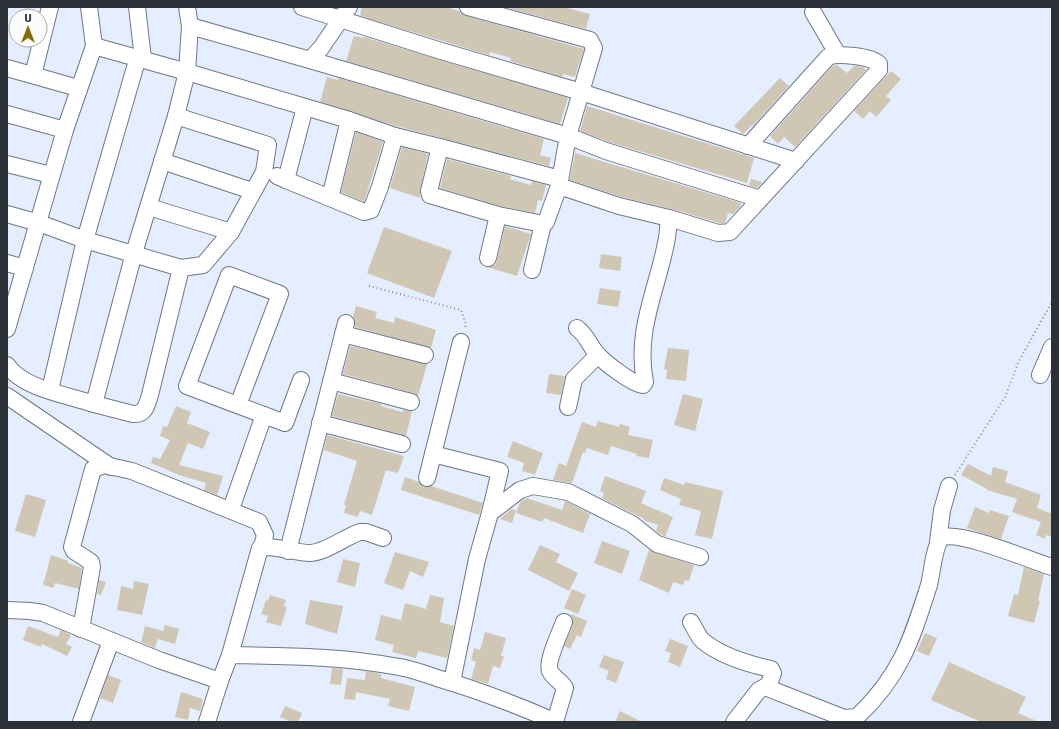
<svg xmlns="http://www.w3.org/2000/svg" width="1059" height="729" viewBox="0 0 1059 729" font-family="'Fira Sans',sans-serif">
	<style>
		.building { fill: #cfc7b3 }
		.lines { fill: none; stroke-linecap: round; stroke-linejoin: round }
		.minor-casing { stroke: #6e7789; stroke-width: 18 }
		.path { stroke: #898f9b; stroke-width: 2; stroke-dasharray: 1 3; stroke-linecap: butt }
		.minor { stroke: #fff; stroke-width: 16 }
	</style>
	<rect width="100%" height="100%" fill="#e5eefe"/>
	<!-- building -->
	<g class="building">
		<path d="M362 7H447L459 11 466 16 584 49 575 77 563 74 562 77 510 61 511 58 490 52 489 55 370 19 360 15Z"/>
		<path d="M504 7H563L590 14 586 29Z"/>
		<path d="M354 36 364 38V37L568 98 560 124 346 61Z"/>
		<path d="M837 65 847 73 854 66 863 67 866 70 795 147 784 137 778 144 770 136 833 66Z"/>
		<path d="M891 71 901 79 886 96 891 100 876 117 870 111 863 119 854 111Z"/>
		<path d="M327 77 338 80V78L544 139 540 155 551 158 549 166 392 125 320 102Z"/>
		<path d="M780 78 789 86 753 126 752 125 743 134 734 126Z"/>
		<path d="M587 106 754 158 747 183 609 142 580 131Z"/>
		<path d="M356 132 383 142 364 202 341 192Z"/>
		<path d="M402 147 428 154 420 189V198L390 188Z"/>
		<path d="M575 153 741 203 740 207 733 214 728 213 725 223H719L672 209 622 197 570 180Z"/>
		<path d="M447 159 511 176 510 179 531 185 532 181 546 185 542 201 538 200 535 213 500 206 440 188Z"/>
		<path d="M751 179 762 182V183L757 188 749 186Z"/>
		<path d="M505 226 531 234 517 276 487 267 495 265 497 261Z"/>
		<path d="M384 227 452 251 434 298 367 273Z"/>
		<path d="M601 254 622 257 620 271 599 268Z"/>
		<path d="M600 288 621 291 618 307 597 304Z"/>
		<path d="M356 306 377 312 375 318 394 323 395 317 436 330 431 348 355 327V321L353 317Z"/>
		<path d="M350 346 427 364 418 396 413 393 343 374Z"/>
		<path d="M668 348 689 350 686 381 666 379 667 370 664 369Z"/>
		<path d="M549 374 565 376 561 395 546 393Z"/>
		<path d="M338 394 381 404V406L402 412 403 410 412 411 406 436 332 416Z"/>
		<path d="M683 394 703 399 695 431 674 425Z"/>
		<path d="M176 406 191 412 187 423 210 432 203 449 188 443 179 465 223 476 217 495 204 490 206 483 179 475 151 463 153 457 160 459 170 440 160 436 163 426 167 427Z"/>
		<path d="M598 421 619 427 620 424 630 427 628 435 653 440 649 458 636 456 637 454 611 446 608 455 587 448 585 453 583 452 572 483 553 480 559 463 566 466 582 422 596 427Z"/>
		<path d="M327 435 404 456 398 473 386 470 372 515 360 511 358 517 344 513 346 505H344L357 461 324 450Z"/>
		<path d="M513 441 543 453 535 475 522 471 524 463 507 457Z"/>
		<path d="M968 464 991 476 993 467 1008 471 1005 482 1041 495 1037 508 1052 514V537L1046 535 1045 539 1036 535 1041 522 1012 512 1017 499 987 490V489L961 475Z"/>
		<path d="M605 476 646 491 641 503 673 517 665 537 656 531 658 525 643 520 644 519 602 498 604 493 600 491Z"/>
		<path d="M405 477 419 482 424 487 431 486 483 503 479 515 401 490Z"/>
		<path d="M664 478 684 485 685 482 723 491 712 539 695 535 701 511 679 505 681 499 660 490Z"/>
		<path d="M26 494 46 500 35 537 15 531Z"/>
		<path d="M527 498 562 510 565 501 590 514 583 533 544 518 542 522 516 513 520 502Z"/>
		<path d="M975 507 989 513 990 510 1009 516 1001 539 967 528Z"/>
		<path d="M511 509 516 510 512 523 500 519Z"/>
		<path d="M602 541 630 551 622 574 594 563Z"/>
		<path d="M540 545 560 554 556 562 578 573 569 591 528 570Z"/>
		<path d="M649 550 694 565 689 581 685 580 683 585 673 582 669 593 639 580Z"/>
		<path d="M395 552 429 562 423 577 410 571 403 590 384 583Z"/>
		<path d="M51 555 68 561V563L82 568 79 589 55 583 53 588 43 585Z"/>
		<path d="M343 559 360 563 355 587 337 582Z"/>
		<path d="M1024 567 1044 574 1038 601H1040L1034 623 1008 616 1014 594 1018 595Z"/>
		<path d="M99 580 106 582 101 595 97 594Z"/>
		<path d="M134 581 149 584 142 615 117 610 121 586 133 589Z"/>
		<path d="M572 589 586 595 578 614 564 608Z"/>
		<path d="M270 595 286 600 284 606 287 607 281 626 266 622 268 616 261 614 266 600 268 601Z"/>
		<path d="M430 595 444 598 440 622 454 626 447 658 418 651 416 658 392 652 394 645 375 640 381 615 401 620 405 603 426 609Z"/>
		<path d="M310 600 343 606 337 634 305 624Z"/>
		<path d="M571 614 587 621 581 637 577 635 570 649 564 646 573 625Z"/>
		<path d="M165 625 179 629 175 644 158 639 155 648 141 642 145 626 163 631Z"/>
		<path d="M28 626 58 637 61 630 71 635 66 644 72 647 67 656 42 644 41 647 23 640Z"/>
		<path d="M485 632 506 638 501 656H504L500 668 493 666 488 684 471 679 476 662 471 660 474 648 480 650Z"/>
		<path d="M925 633 937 638 929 656 917 651Z"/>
		<path d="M670 639 688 646 680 667 668 662 671 653 665 651Z"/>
		<path d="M604 655 624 662 616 683 606 679 609 671 599 667Z"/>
		<path d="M949 662 1026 697 1018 713 1039 722H981L931 700Z"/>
		<path d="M332 668 343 669 341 685 330 684Z"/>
		<path d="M366 671 381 674V678L415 687 409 711 388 706 390 699 356 692 355 700 344 699 347 678 365 680Z"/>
		<path d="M108 675 121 680 113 703 100 698Z"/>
		<path d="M181 692 203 699 200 711 190 708 188 720 175 717Z"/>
		<path d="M285 706 302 713 298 722H292L280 717Z"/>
		<path d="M620 711 642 722H615Z"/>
	</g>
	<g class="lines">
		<!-- minor casing -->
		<g class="minor-casing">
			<g id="minor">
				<path d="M137 7 143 59"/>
				<path d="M302 7 438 50 581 92 796 161"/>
				<path d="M813 12 838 55"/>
				<path d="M190 26 310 60 321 48 349 7"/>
				<path d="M94 46 187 72 349 120 395 136 440 147 429 191 430 195 498 215 543 224 546 222 559 186 568 136 594 48 590 40 468 7"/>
				<path d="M310 60 568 136 606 151 760 199"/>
				<path d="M7 68 78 88"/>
				<path d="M33 75 50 7"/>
				<path d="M7 114 65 130"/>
				<path d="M440 147 560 179"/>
				<path d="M162 161 252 191"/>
				<path d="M7 164 51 175"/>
				<path d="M277 176 286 180 305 107"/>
				<path d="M286 180 330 198 349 120"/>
				<path d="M559 186 619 206 669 218 718 233 730 232 879 70V64C871 56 838 53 828 57L748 146"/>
				<path d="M330 198 364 212 371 210 380 187 395 136"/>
				<path d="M149 207 231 232"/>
				<path d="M7 214 39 223 85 240 181 268 203 265 231 232 264 172 268 145 176 116"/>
				<path d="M488 258 498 215"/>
				<path d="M7 263 25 268"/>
				<path d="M532 270 543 224"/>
				<path d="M577 328C587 335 590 347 598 355 605 363 634 385 643 385L645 382C635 331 657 290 666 243 668 235 668 226 669 218"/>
				<path d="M7 329 65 130 94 46 89 7"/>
				<path d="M343 334 425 355"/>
				<path d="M461 342 433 454 500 471 490 513"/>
				<path d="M7 365C23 389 68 395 94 404L134 253 176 116 187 72 190 26 187 7"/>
				<path d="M1040 375 1052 347"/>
				<path d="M331 381 411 402"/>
				<path d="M50 390 85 240 138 57"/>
				<path d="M7 396 111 467"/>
				<path d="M94 404 133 414C145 415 147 405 150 395L181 268"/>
				<path d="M238 405 280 294 229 275 187 386 285 423 301 380"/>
				<path d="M568 407 574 379 598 355"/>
				<path d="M320 423 402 444"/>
				<path d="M427 478 433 454"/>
				<path d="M231 509 264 415"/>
				<path d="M938 542 942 510 949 486"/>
				<path d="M288 551 346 323"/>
				<path d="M7 610 30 611 43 613 159 660 220 681 230 655C287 656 343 656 399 667 412 669 425 674 437 678 478 690 517 705 556 722"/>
				<path d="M691 622C695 628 698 637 703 641 721 656 748 664 771 669L773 673 768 687"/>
				<path d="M81 629 92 567 91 562 74 551 72 547 93 469 105 465 132 471 259 522 265 535 262 547"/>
				<path d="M230 655 260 548C269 544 297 553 309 553 325 553 345 537 360 532H366L383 538"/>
				<path d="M452 682 477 559 490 513 520 490 533 486 568 492 632 524 657 544 700 557"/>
				<path d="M81 722 111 641"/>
				<path d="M207 722 220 681"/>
				<path d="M555 722 565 688C561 681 553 678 550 671 546 662 560 633 564 622"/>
				<path d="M734 722 759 690 765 687 844 718 857 717C901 675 911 641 929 585 932 574 934 543 943 537 964 532 1029 560 1052 567"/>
			</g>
		</g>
		<!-- path -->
		<g class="path">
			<path d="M369 286 461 310 466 324 465 328"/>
			<path d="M955 475 1005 397 1019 361 1052 302"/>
		</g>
		<!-- minor -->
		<use href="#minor" class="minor"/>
	</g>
	<!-- border -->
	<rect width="1059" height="729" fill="none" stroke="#2c3037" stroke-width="16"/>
	<!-- north arrow -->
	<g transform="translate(28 28)"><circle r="19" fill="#fbfbfb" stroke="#a8aaad"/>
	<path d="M0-3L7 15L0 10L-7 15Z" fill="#866804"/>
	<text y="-6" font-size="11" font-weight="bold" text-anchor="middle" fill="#2c3037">U</text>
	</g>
</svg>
